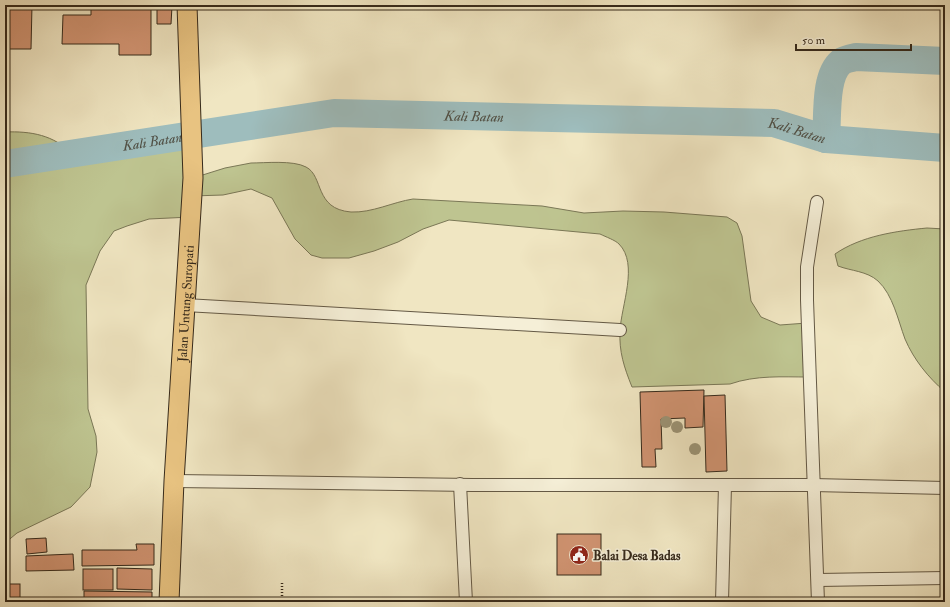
<svg xmlns="http://www.w3.org/2000/svg" width="950" height="607" viewBox="0 0 950 607" font-family="'IM FELL Double Pica',serif">
	<style>
		.green { fill: #bec490; stroke: #7a7756 }
		.lines { fill: none; stroke-linecap: round; stroke-linejoin: round }
		.river { stroke: #9ebdbd; stroke-width: 28 }
		.building { fill: #d09371; stroke: #362a1b }
		.street-casing { stroke: #645945; stroke-width: 14 }
		.primary-casing { stroke: #362a1b; stroke-width: 21 }
		.path { stroke: #362a1b; stroke-width: 2.5; stroke-dasharray: 1 2; stroke-linecap: butt }
		.street { stroke: #f5efd7; stroke-width: 12 }
		.primary { stroke: #e8c381; stroke-width: 19 }
		.tree { fill: #9c9476 }
		.labels { text-anchor: middle; stroke-width: 3; stroke-linejoin: round; paint-order: stroke }
		.street-label { font-size: 13px; fill: #362a1b; stroke: #f5efd7 }
		.poi-label { font-size: 13px; font-weight: bold; fill: #362a1b; stroke: #f5efd7; text-anchor: start }
		.water-label { font-size: 14px; font-style: italic; fill: #504f44; stroke: #f5efd7 }
	</style>
	<rect width="100%" height="100%" fill="#f0e6c2"/>
	<filter id="stains"><feTurbulence type="fractalNoise" baseFrequency=".005" numOctaves="4"/><feColorMatrix values="0 0 0 0 .2 0 0 0 0 .09 0 0 0 0 .02 0 0 0 .5 -.17"/></filter>
	<radialGradient id="worn" r=".72"><stop offset=".6" stop-color="#630" stop-opacity="0"/><stop offset="1" stop-color="#630" stop-opacity=".3"/></radialGradient>
	<!-- green -->
	<g class="green">
		<path d="M5 132C31 131 54 135 72 154L193 136 191 217 149 219 127 226 114 231 100 251 86 285 88 409 96 436 97 452 90 487 71 507 17 533 5 543Z"/>
		<path d="M251 163C265 163 293 160 306 167 324 176 314 209 351 212 372 213 393 202 413 199L542 206 584 213 623 211 664 212 727 217 737 223 742 236 751 301 761 317 780 325 807 323 809 377C782 377 756 375 730 384L632 387C624 367 619 352 620 331 621 306 639 264 619 244 615 240 606 237 600 234L449 220 423 229 398 242 374 251 349 258H322L311 255 295 239 272 198 251 189 223 195 192 196 193 178 225 168Z"/>
		<path d="M927 228 945 229V392C928 377 914 360 905 339 898 320 893 295 878 281 867 271 851 271 838 266L835 254C861 236 896 231 927 228Z"/>
	</g>
	<g class="lines">
		<!-- river -->
		<g class="river">
			<path d="M826 139C828 118 824 76 841 62 845 59 851 58 856 57L945 61"/>
			<path id="s1" d="M5 164 334 113 774 123 826 139 945 148"/>
		</g>
	</g>
	<!-- building -->
	<g class="building">
		<path d="M5 5H32L31 49H5Z"/>
		<path d="M91 5H151V55H119V44H62L63 15H91Z"/>
		<path d="M157 6H172L171 24H157Z"/>
		<path d="M704 390 703 427 685 428V418L661 419 662 449H655L656 467H642L640 392Z"/>
		<path d="M725 395 727 471 706 472 704 396Z"/>
		<rect x="557" y="534" width="44" height="41"/>
		<path d="M46 538 47 552 27 554 26 539Z"/>
		<path d="M136 544H154V565L82 566V550H137Z"/>
		<path d="M73 554 74 570 26 571V556Z"/>
		<path d="M117 568 152 569V590L117 589Z"/>
		<rect x="83" y="569" width="30" height="21"/>
		<rect x="5" y="584" width="15" height="18"/>
		<path d="M84 591 152 592V601L84 599Z"/>
	</g>
	<g class="lines">
		<!-- street casing -->
		<g class="street-casing">
			<g id="street">
				<path d="M817 202 807 267V300L818 602"/>
				<path d="M185 305 620 330"/>
				<path d="M174 481 472 485H813L945 488"/>
				<path d="M460 484 466 602"/>
				<path d="M818 580 945 578"/>
				<path d="M722 602 725 485"/>
			</g>
		</g>
		<!-- primary casing -->
		<g class="primary-casing">
			<g id="primary">
				<path id="s2" d="M169 602 174 481 193 178 187 5"/>
			</g>
		</g>
		<!-- path -->
		<path class="path" d="M282 583V602"/>
		<!-- street -->
		<use href="#street" class="street"/>
		<!-- primary -->
		<use href="#primary" class="primary"/>
	</g>
	<!-- trees -->
	<g class="tree">
		<circle cx="666" cy="422" r="6"/>
		<circle cx="677" cy="427" r="6"/>
		<circle cx="695" cy="449" r="6"/>
	</g>
	<!-- icons -->
	<defs>
		<g id="civic-disc" transform="scale(1)"><circle r="9.5" fill="#8f2418" stroke="#f5efd7"/><path d="M-.6-6.5H3V-4.5H.6V-3L4-1V1h2V6H-6V1h2V-1L-.6-3ZM-1.2 2.5V6h2.4V2.5Z" fill="#fff"/></g>
	</defs>
	<g fill-rule="evenodd">
		<use href="#civic-disc" x="579" y="555"/>
	</g>
	<g class="labels">
		<!-- street labels -->
		<g class="street-label">
			<text dy="5" stroke="none"><textPath href="#s2" startOffset="299">Jalan Untung Suropati</textPath></text>
		</g>
		<!-- poi labels -->
		<g class="poi-label">
			<text x="593" y="560">Balai Desa Badas</text>
		</g>
		<!-- water labels -->
		<g class="water-label">
			<text dy="5" stroke="none"><textPath href="#s1" startOffset="473">Kali Batan</textPath></text>
			<text dy="5" stroke="none"><textPath href="#s1" startOffset="797">Kali Batan</textPath></text>
			<text dy="5" stroke="none"><textPath href="#s1" startOffset="149">Kali Batan</textPath></text>
		</g>
	</g>
	<!-- margin -->
	<rect width="950" height="607" fill="none" stroke="#f0e6c2" stroke-width="20"/>
	<rect x="6" y="6" width="938" height="595" fill="none" stroke="#362a1b" stroke-width="2"/>
	<rect x="10" y="10" width="930" height="587" fill="none" stroke="#362a1b"/>
	<!-- scale -->
	<path d="M796 44v6h115v-6" fill="none" stroke="#362a1b" stroke-width="2"/>
	<text x="802" y="44" font-size="12" fill="#362a1b" stroke="#f5efd7" stroke-width="3" paint-order="stroke">50 m</text>
	<rect width="100%" height="100%" filter="url(#stains)"/>
	<rect width="100%" height="100%" fill="url(#worn)"/>
</svg>
